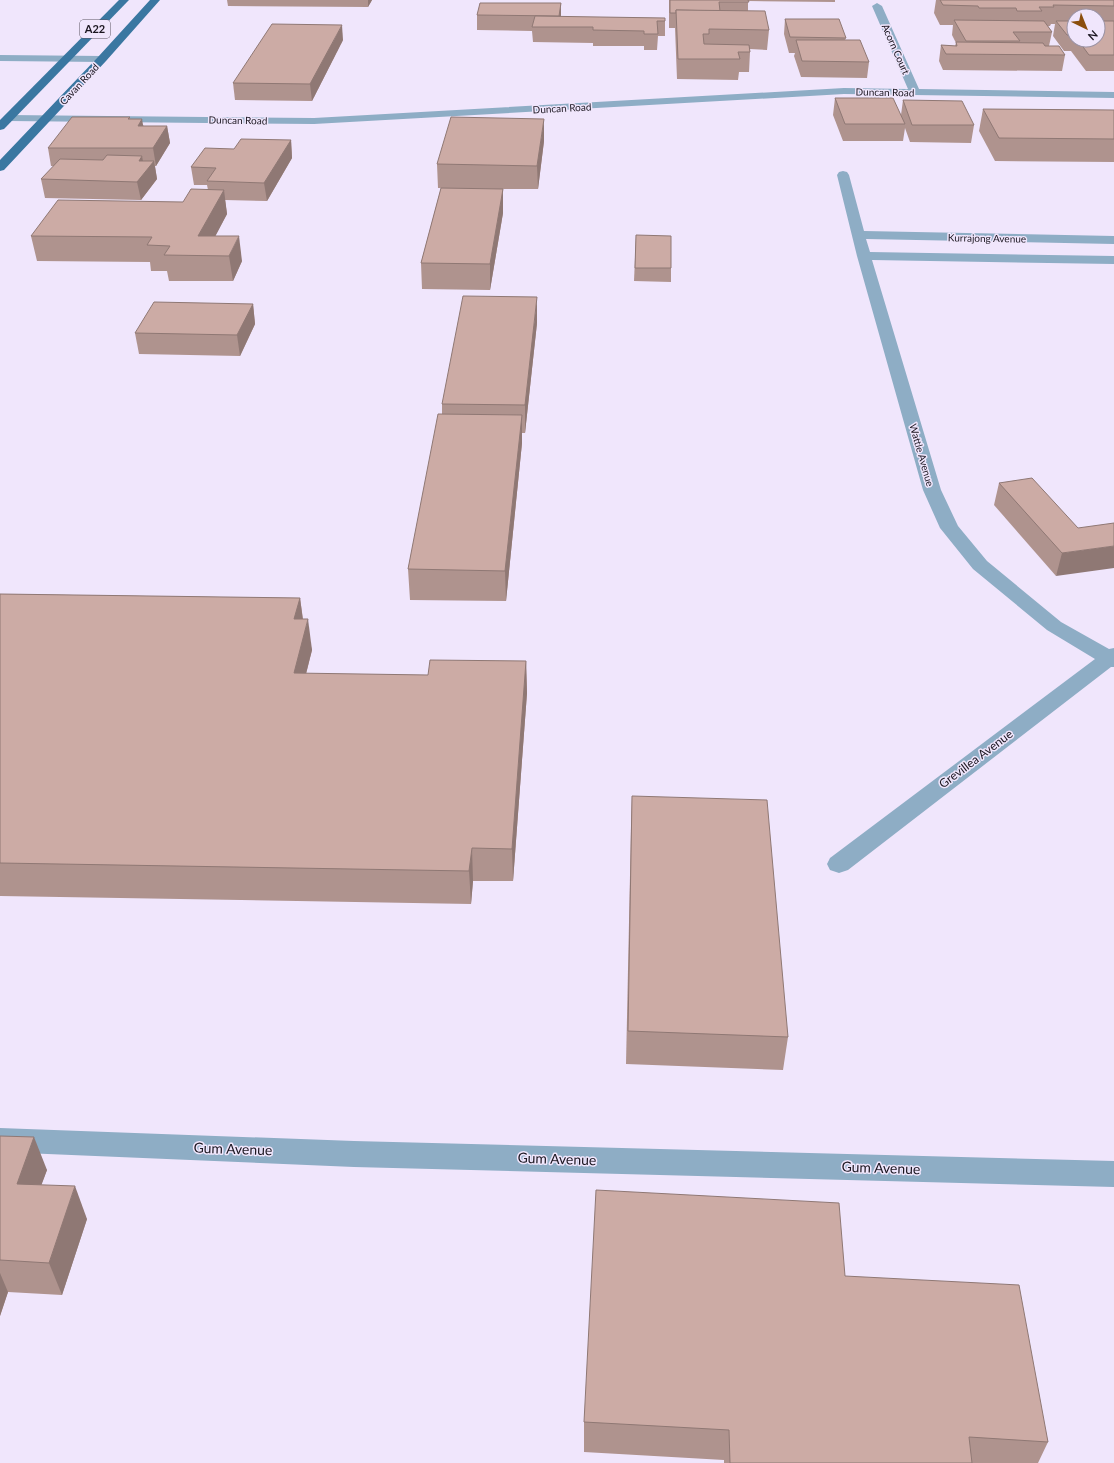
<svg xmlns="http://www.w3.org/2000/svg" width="1114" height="1463" viewBox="0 0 1114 1463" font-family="Lato,sans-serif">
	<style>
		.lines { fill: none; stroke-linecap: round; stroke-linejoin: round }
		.minor { fill: #8eadc5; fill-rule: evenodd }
		.primary { fill: #3a77a1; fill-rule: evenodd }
		.wall { fill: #af938e; fill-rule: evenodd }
		.shaded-wall { fill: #8f7874 }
		.building { fill: #ccaba5; stroke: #8f7874 }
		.labels { text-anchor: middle; stroke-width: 3; stroke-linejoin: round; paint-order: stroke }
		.far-street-label { font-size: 10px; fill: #1a151f; stroke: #f0e6fc }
		.shield { fill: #f0e6fc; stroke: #5a5461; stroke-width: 1 }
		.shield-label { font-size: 11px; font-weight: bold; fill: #1a151f }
		.street-label { font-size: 12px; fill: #1a151f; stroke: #f0e6fc }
		.near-street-label { font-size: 14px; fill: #1a151f; stroke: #f0e6fc }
	</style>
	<rect width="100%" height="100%" fill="#f0e6fc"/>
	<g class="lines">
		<!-- minor -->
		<g class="minor">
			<path d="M877 3 882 6 919 89 1114 92V98L844 94 314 124 9 121 3 118 9 115 314 118 844 88 908 89 872 6Z"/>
			<path d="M0 55 102 56 107 59 102 62 0 61Z"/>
			<path d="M843 171 847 172 849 175 864 231 1114 236V244L866 239 870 252 1114 256V264L872 260 941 490 958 526 987 561 1061 622 1109 649 1114 648V667H1111L848 870 839 873 830 870 827 864 830 858 1095 659 1047 630 973 569 940 528 923 490 857 256 837 175 839 172Z"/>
			<path d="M0 1128 354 1141 1114 1161V1187L354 1167 0 1152Z"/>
		</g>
		<!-- primary -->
		<g class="primary">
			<path d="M119 0H129L4 129 0 130V120Z"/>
			<path d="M150 0H160L106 61 4 170 0 171V160L98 57Z"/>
		</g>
	</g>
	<!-- wall -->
	<g class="wall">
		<path d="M227 0H372L368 7 228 6Z"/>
		<path d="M669 0H835V2L748 1V11L769 30 767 50 750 49V52L749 72H739L738 80 677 79 675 28H669Z"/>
		<path d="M936 0H1114V71H1086L1071 51H1064L1053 36 1055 24H1051L1050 26H1048L1052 32 1049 46 1065 55 1062 71 943 70 939 61 941 45 955 46 956 43 952 35 953 25H940L934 13ZM1074 16H1098V40H1074Z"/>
		<path d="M561 3V17L665 18V36H658L657 50H644V46H593V43L533 42 532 31 477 30V15Z"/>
		<path d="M785 19 846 38 845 40 869 62 867 78 801 77 794 56 795 53H789L784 34Z"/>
		<path d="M343 40 312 101 235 100 233 83Z"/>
		<path d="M835 98 901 115 903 100 974 125 971 143 910 142 905 128 903 141H843L833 115Z"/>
		<path d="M983 109 1114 110V162L995 161 979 131Z"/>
		<path d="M130 117V119L144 126H167L170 143 156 166H155L157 179 141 200 45 198 41 179 54 166H51L48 148Z"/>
		<path d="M291 140 292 158 267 201 225 200 227 214 215 236 242 261 233 281H169L167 271H151L150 262 37 261 31 236 183 202 208 190 207 185H194L191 167 234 149Z"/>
		<path d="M544 141 538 189H503V213L490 290 422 289 421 263 441 188H438L437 164Z"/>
		<path d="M636 235 671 268V282L634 281Z"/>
		<path d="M253 304 255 324 240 356 139 354 135 333Z"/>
		<path d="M537 323 525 433H522V443L506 601 410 600 408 569 442 414V404Z"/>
		<path d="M999 483 1078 528 1056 576 994 505Z"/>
		<path d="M0 594 300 598 303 619 312 650 306 674 428 675 526 661 527 693 513 881H473L471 904 0 896Z"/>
		<path d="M632 796 788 1037 783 1070 626 1064 631 828Z"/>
		<path d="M0 1136 47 1170 41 1185 87 1219 62 1295 8 1292 0 1316Z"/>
		<path d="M845 1276 1048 1442 1038 1463H724V1460L584 1452V1422Z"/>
	</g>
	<!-- shaded-wall -->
	<g class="shaded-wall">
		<path d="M368 0H372L368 7Z"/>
		<path d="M561 3V18L559 27V16Z"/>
		<path d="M342 25 343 40 312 101 310 84Z"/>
		<path d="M142 119 145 136 138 126Z"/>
		<path d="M544 119V141L538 189 537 166Z"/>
		<path d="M167 126 170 143 156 166 153 148Z"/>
		<path d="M291 140 292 158 267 201 264 183Z"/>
		<path d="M142 156 145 172 154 161 157 179 141 200 137 182 139 161Z"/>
		<path d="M503 189V213L490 290V264Z"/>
		<path d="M224 190 227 214 205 256 198 236Z"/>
		<path d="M239 236 242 261 233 281 229 256Z"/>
		<path d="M537 297V323L525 433V405Z"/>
		<path d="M253 304 255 324 240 356 237 335Z"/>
		<path d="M522 415V443L506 601 505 571Z"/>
		<path d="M1114 546V568L1056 576 1062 553Z"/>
		<path d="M300 598 304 629 294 619Z"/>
		<path d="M308 619 312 650 298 705 294 673Z"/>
		<path d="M526 661 527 693 513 881 512 849Z"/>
		<path d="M472 848 473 881 471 904 469 871Z"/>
		<path d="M34 1137 47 1170 30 1216 17 1184Z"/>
		<path d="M75 1186 87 1219 62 1295 49 1263Z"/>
		<path d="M0 1273 8 1292 0 1316Z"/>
	</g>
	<!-- building -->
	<g class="building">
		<path d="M670 0H748L749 2H719L720 11 676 10V13H670Z"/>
		<path d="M940 0H1114V6L1053 5 1054 7H1039L1042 11H1017L1016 8H979L978 6 943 5Z"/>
		<path d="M480 3H561L559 16 477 15Z"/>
		<path d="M676 10 765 11 769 30 709 29V34H703L704 44 749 45 750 52H738L740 59H678Z"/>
		<path d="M535 16 665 18V21H657L658 34H644V31L593 30V27H532Z"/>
		<path d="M785 19H839L846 38 790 37Z"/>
		<path d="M954 20 1044 21 1052 32H1013L1020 41H966Z"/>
		<path d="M1056 21H1074V35H1067Z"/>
		<path d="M1098 21H1114V55H1089L1078 40H1098Z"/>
		<path d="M272 24 342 25 310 84 233 83Z"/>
		<path d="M796 40H860L869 62 802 61Z"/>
		<path d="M956 42 1043 43 1045 46H1059L1065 55 946 54 941 45 957 46Z"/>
		<path d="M835 98H893L905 124H845Z"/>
		<path d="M903 100 962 101 974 125H912Z"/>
		<path d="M983 109 1114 110V139L999 138Z"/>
		<path d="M72 117H130L128 119H142L138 126H167L153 148H48Z"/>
		<path d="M451 117 544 119 537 166 437 164Z"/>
		<path d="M241 139 291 140 264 183 207 181 216 168 191 167 205 148 234 149Z"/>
		<path d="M107 155 142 156 139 161H154L137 182 41 179 60 159 103 160Z"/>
		<path d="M441 188 503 189 490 264 421 263Z"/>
		<path d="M191 189 224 190 198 236H239L229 256 164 255 170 246 147 245 152 237 31 236 58 200 183 202Z"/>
		<path d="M636 235 671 236V268H635Z"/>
		<path d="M463 296 537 297 525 405 442 404Z"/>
		<path d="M154 302 253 304 237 335 135 333Z"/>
		<path d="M438 414 522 415 505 571 408 569Z"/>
		<path d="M1032 478 1078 528 1114 523V546L1062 553 999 483Z"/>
		<path d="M0 594 300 598 294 619H308L294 673 428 675 430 660 526 661 512 849 472 848 469 871 0 863Z"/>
		<path d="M632 796 767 800 788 1037 628 1031Z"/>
		<path d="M0 1136 34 1137 17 1184 75 1186 49 1263 0 1260Z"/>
		<path d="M596 1190 839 1203 845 1276 1019 1285 1048 1442 969 1437 972 1463H730L729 1430 584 1422Z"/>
	</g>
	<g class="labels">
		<!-- far-street labels -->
		<g class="far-street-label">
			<text transform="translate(896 49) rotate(66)" y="4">Acorn Court</text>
			<text transform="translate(79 84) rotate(-47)" y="4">Cavan Road</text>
			<text transform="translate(885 92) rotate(1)" y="4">Duncan Road</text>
			<text transform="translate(562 108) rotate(-3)" y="4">Duncan Road</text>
			<text transform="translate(238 120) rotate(1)" y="4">Duncan Road</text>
			<text transform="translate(987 238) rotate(1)" y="4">Kurrajong Avenue</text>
			<text transform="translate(922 455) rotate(74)" y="4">Wattle Avenue</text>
		</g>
		<!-- shield labels -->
		<rect class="shield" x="80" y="20" width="30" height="18" rx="3"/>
		<g class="shield-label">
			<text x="95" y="33">A22</text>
		</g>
		<!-- street labels -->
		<g class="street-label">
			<text transform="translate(976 759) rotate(-37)" y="4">Grevillea Avenue</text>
		</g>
		<!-- near-street labels -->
		<g class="near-street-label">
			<text transform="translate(233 1149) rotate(2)" y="5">Gum Avenue</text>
			<text transform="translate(557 1159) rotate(2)" y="5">Gum Avenue</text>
			<text transform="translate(881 1168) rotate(2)" y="5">Gum Avenue</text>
		</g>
	</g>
	<!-- north arrow -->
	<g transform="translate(1086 28) rotate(137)"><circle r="19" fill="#f0e6fc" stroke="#9a92a4"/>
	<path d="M0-3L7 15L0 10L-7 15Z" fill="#8b4e0d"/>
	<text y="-6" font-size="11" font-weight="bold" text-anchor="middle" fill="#1a151f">N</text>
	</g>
</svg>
